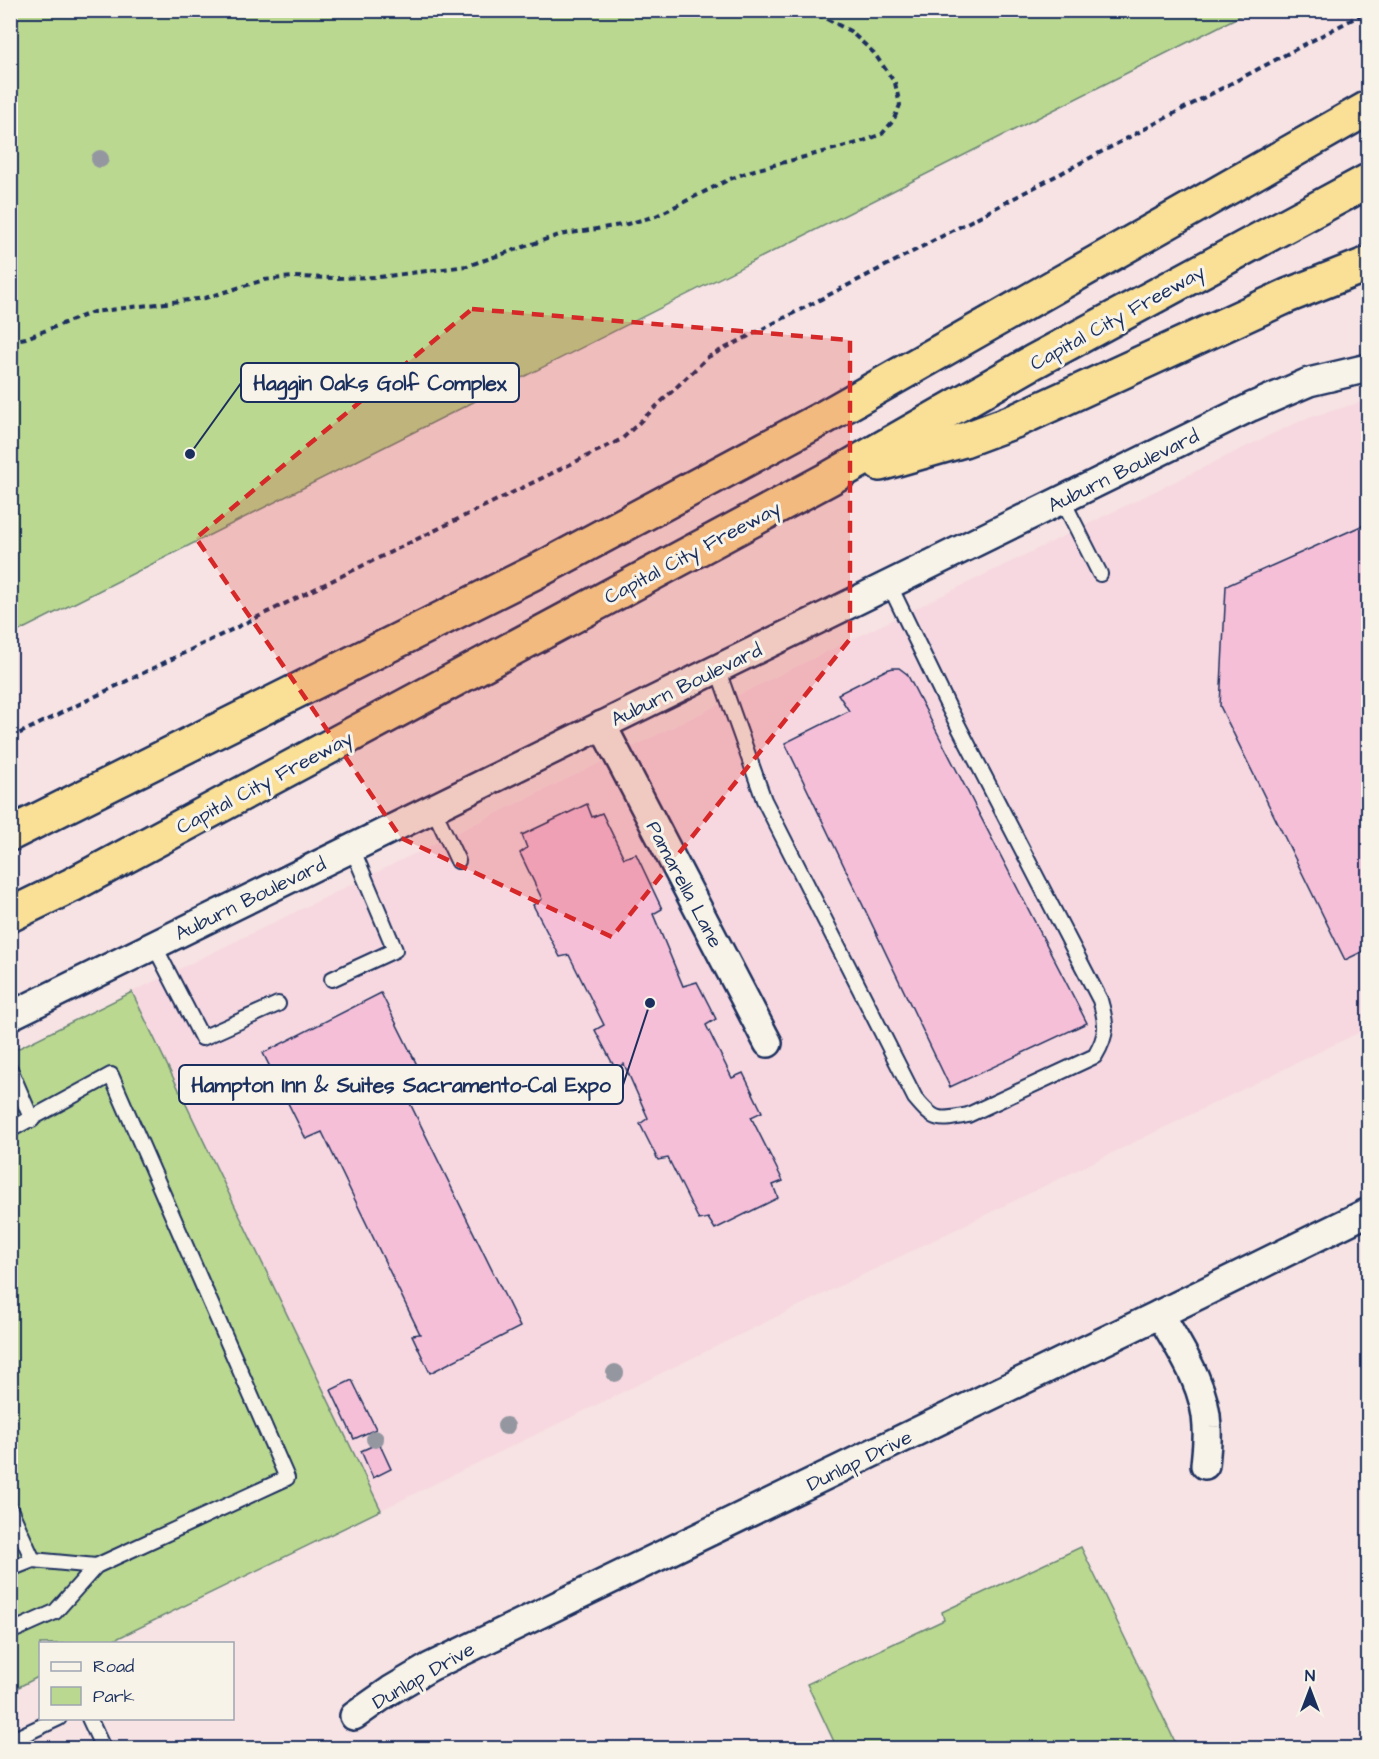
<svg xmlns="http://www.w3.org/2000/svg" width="1379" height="1759" viewBox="0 0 1379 1759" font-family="'Architects Daughter',sans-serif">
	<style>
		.built { fill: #f7d8e0 }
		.green { fill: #bad890; stroke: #6a8477; stroke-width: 1.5 }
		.building { fill: #f6bfd8; stroke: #1b2f5e; stroke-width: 1.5 }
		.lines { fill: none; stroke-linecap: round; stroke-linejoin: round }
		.service-casing { stroke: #1b2f5e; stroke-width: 18 }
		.minor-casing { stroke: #1b2f5e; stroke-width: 32 }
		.motorway-casing { stroke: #1b2f5e; stroke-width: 38 }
		.path { stroke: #1b2f5e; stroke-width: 4; stroke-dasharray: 6 4.5; stroke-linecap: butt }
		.service { stroke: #f7f3e8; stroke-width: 14 }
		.minor { stroke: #f7f3e8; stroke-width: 27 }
		.motorway { stroke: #fadf96; stroke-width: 33 }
		.tree { fill: #9497a0 }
		.marked { fill: #d62828; fill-opacity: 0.2; stroke: #d62828; stroke-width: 4.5; stroke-dasharray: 12 8; stroke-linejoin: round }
		.labels { text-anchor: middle; stroke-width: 6; stroke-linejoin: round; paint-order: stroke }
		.street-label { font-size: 20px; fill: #1b2f5e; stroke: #f7f3e8 }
		.leader { fill: none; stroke: #1b2f5e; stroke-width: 2 }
		.callout-dot { fill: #1b2f5e; stroke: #f7f3e8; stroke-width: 2 }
		.callout { fill: #f7f3e8; stroke: #1b2f5e; stroke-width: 2 }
		.callout-label { font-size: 21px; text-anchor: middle; font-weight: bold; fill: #1b2f5e }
	</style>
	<rect width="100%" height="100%" fill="#f7e3e3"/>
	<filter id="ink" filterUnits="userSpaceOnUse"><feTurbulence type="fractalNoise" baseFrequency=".0167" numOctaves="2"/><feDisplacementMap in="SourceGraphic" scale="12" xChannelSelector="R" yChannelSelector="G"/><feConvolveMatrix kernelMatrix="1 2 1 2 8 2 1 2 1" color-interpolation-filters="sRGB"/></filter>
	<g filter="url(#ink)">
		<!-- built -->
		<path class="built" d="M1368 400V1028L381 1510 132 992 1268 436 1305 419Z"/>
		<!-- green -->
		<g class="green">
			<path d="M11 10H1250V11L11 635Z"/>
			<path d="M132 992 381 1510 108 1643 40 1644V1676L11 1691V1052Z"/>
			<path d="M1081 1547 1178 1748H1010L1006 1741 991 1748H837L807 1684 944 1620 942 1612Z"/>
		</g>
		<!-- building -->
		<g class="building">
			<path d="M1368 523V949L1345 960 1220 706 1226 586Z"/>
			<path d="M893 668H899L907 674 1087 1023 950 1087 785 743 849 711 838 694 886 670Z"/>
			<path d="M587 804 592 817 602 813 624 858 636 854 662 909 653 914 683 986 697 982 716 1019 706 1025 732 1078 743 1073 762 1112 751 1117 783 1181 773 1185 778 1198 715 1229 708 1218 699 1220 668 1158 658 1160 640 1124 648 1118 624 1064 615 1068 595 1030 604 1025 569 955 560 957 533 905 542 899 520 853 527 848 522 835Z"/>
			<path d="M381 993 425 1081 404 1091 520 1327 430 1373 412 1335 420 1334 322 1132 306 1139 263 1053Z"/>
			<path d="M352 1380 376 1429 354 1439 331 1390Z"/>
			<path d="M379 1443 391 1469 373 1478 361 1451Z"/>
		</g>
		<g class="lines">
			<!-- service casing -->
			<g class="service-casing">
				<g id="service">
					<path d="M1062 499 1100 574"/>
					<path d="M717 668 764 800 915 1098C935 1122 938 1121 968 1115L1095 1056C1108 1034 1107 1024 1100 1000L949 708 889 584"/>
					<path d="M433 808 458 861"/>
					<path d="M154 945 202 1038 278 1004"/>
					<path d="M332 979 395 950 352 848"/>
					<path d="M10 1069 32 1120"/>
					<path d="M10 1130 111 1075 287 1478 96 1566 55 1612 10 1632"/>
					<path d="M10 1509 33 1560"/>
					<path d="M10 1569 33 1560 96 1566"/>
					<path d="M89 1718 103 1748"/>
					<path d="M10 1741 59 1718"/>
				</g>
			</g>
			<!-- minor casing -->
			<g class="minor-casing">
				<g id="minor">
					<path d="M602 725 768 1043"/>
					<path d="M10 1016 1251 407 1309 382 1368 368"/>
					<path d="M1160 1314C1180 1349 1206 1386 1207 1427 1208 1440 1206 1453 1205 1465"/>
					<path d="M354 1716 391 1690 430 1667 1160 1314 1368 1212"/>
				</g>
			</g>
			<!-- motorway casing -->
			<g class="motorway-casing">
				<g id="motorway">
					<path d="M880 464 964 440 1015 421 1287 296 1368 264"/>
					<path d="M10 834 543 568 825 417 1368 108"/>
					<path d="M10 915 72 885 830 478 1033 362 1368 181"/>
				</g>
			</g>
			<!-- path -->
			<g class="path">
				<path d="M10 341 26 338 93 312 205 298 264 280 292 277 338 278 379 277 467 266 559 235 627 224 656 216 730 179 751 171 861 142 882 134 893 121 900 105 895 83 874 53 850 31 809 10"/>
				<path d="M10 738 622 439 708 357 895 261 1368 11"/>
			</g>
			<!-- service -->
			<use href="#service" class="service"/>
			<!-- minor -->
			<use href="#minor" class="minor"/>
			<!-- motorway -->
			<use href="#motorway" class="motorway"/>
		</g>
		<!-- trees -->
		<g class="tree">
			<circle cx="100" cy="159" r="9"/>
			<circle cx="615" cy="1373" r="9"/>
			<circle cx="506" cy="1426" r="9"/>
			<circle cx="375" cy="1439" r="9"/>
		</g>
	</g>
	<!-- marked area -->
	<path class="marked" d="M472 309 850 340V639L612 937 401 838 196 538Z"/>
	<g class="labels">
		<!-- street labels -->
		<g class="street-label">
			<text transform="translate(1117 317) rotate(-29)" y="7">Capital City Freeway</text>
			<text transform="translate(1123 470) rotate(-26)" y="7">Auburn Boulevard</text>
			<text transform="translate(692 552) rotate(-28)" y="7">Capital City Freeway</text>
			<text transform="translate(686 684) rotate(-26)" y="7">Auburn Boulevard</text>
			<text transform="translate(264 782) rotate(-28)" y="7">Capital City Freeway</text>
			<text transform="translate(685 884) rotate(62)" y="7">Pamarella Lane</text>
			<text transform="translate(250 898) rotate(-26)" y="7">Auburn Boulevard</text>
			<text transform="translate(859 1460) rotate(-26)" y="7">Dunlap Drive</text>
			<text transform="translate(423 1675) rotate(-30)" y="7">Dunlap Drive</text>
		</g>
	</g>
	<!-- callouts -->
	<path class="leader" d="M190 454L241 383M650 1003L623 1085"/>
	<g class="callout-dot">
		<circle cx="190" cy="454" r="6"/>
		<circle cx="650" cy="1003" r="6"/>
	</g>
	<g class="callout">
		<rect x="241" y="363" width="278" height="39" rx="6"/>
		<rect x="179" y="1065" width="444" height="39" rx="6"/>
	</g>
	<g class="callout-label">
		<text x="380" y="390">Haggin Oaks Golf Complex</text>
		<text x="401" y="1092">Hampton Inn &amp; Suites Sacramento-Cal Expo</text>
	</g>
	<!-- margin -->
	<rect width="1379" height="1759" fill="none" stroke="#f7f3e8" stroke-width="36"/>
	<rect x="18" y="18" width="1343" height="1723" fill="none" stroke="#1b2f5e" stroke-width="2" filter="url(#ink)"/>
	<!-- legend -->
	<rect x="39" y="1642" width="195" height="78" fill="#f7f3e8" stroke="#9fa5b1" stroke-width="1.5"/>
	<rect x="51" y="1662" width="30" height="9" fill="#f7f3e8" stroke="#9fa5b1" stroke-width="1.5"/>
	<text x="93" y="1672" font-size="18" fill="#1b2f5e">Road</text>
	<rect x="51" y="1687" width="30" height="18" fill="#bad890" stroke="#9fa5b1" stroke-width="1.5"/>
	<text x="93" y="1702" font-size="18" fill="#1b2f5e">Park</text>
	<!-- north arrow -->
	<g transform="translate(1310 1690)" stroke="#f7f3e8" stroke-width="4.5" paint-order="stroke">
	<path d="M0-4.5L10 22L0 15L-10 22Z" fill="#1b2f5e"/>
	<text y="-9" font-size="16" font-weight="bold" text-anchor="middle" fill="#1b2f5e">N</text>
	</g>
</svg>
